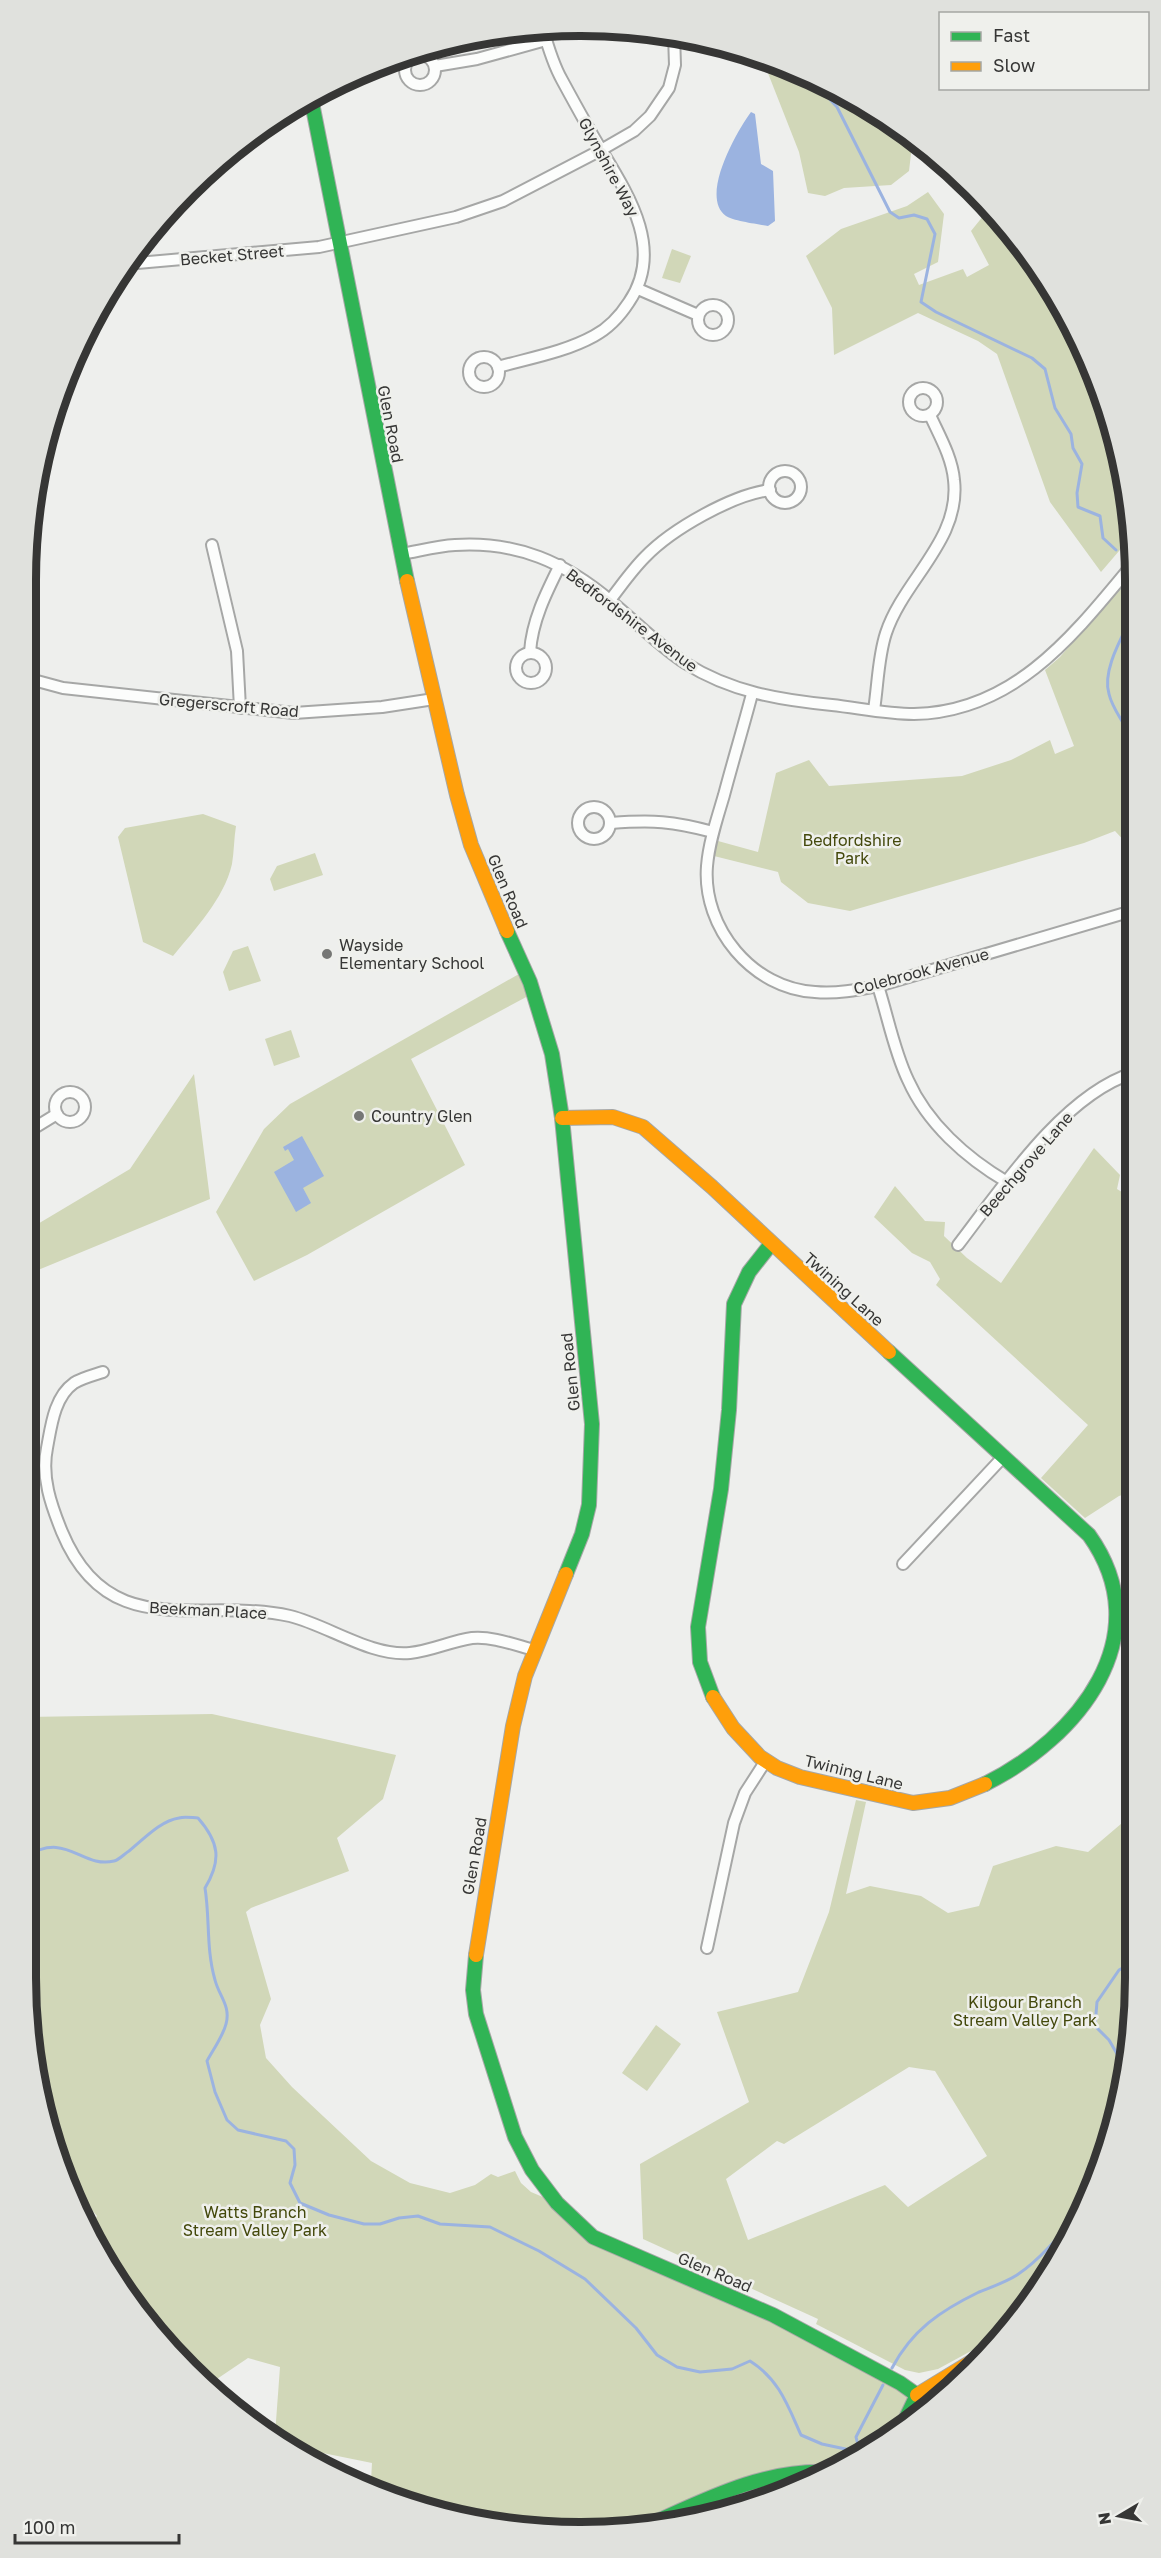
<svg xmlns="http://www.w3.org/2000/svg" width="1161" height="2558" viewBox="0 0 1161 2558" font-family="'Golos Text',sans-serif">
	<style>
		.green { fill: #d1d7b8; fill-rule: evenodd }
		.water { fill: #9bb3e0 }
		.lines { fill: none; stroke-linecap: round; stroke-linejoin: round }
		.stream { stroke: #9bb3e0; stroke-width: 3 }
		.street-casing { stroke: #a6a7a6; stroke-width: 14 }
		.fast-casing { stroke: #a6a7a6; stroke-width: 16 }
		.slow-casing { stroke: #a6a7a6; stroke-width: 16 }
		.street { stroke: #fcfdfc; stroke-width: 10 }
		.fast { stroke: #30b455; stroke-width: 14 }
		.slow { stroke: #ff9f0a; stroke-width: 14 }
		.poi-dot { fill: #767775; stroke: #eff0ec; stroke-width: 2 }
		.labels { text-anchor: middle; stroke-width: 5; stroke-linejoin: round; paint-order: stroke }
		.street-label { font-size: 16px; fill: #363635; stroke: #eff0ec }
		.park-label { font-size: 16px; fill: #43480b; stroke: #eff0ec }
		.poi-label { font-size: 16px; fill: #363635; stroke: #eff0ec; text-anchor: start }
		.rim { fill: none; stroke: #363635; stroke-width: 8 }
	</style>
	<rect width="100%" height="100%" fill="#eeefed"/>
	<!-- green -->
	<g class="green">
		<path d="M762 58 793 68 913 137 909 171 891 185 844 188 825 196 808 193 799 152Z"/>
		<path d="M928 192 944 214 938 262 914 274 919 285 963 269 967 277 989 265 971 231 988 210 1021 242 1029 257 1024 264 1071 329 1093 368 1131 508V537L1101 572 1050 502 997 354 978 341 918 313 834 355 832 308 806 256 841 229 907 206Z"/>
		<path d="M672 249 691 256 680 283 662 278Z"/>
		<path d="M1131 573 1132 845 1129 846 1115 831 1084 843 850 911 808 903 781 882 778 872 714 856 718 841 758 852 776 773 809 760 829 786 962 776 1011 760 1050 740 1055 754 1074 746 1045 670 1060 657Z"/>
		<path d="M203 814 236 826C234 838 234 852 232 864 224 899 195 929 173 956L143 942 118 837 125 828Z"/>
		<path d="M315 853 323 875 274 891 270 879 277 866Z"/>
		<path d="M248 946 261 981 229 991 223 972 233 951Z"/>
		<path d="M519 974 530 995 411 1059 465 1165 307 1255 254 1281 216 1212 264 1129 290 1104Z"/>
		<path d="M291 1030 300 1057 274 1066 265 1039Z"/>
		<path d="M194 1074 210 1199 26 1275V1231L130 1169Z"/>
		<path d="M1094 1148 1120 1175 1117 1189 1133 1199 1134 1491 1119 1496 1085 1518 1041 1478 1088 1425 936 1285 940 1279 930 1262 912 1253 874 1217 895 1186 925 1221 945 1222 944 1236 967 1258 1001 1283Z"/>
		<path d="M212 1714 396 1755 383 1799 337 1838 349 1871 251 1908 246 1912 271 1999 260 2025 266 2058 292 2087 371 2161 410 2183 450 2193 475 2185 491 2174 498 2177 515 2171 521 2183 531 2192 557 2203 593 2237 739 2300 917 2395 962 2373 858 2458 759 2503 730 2510 718 2497 670 2510 635 2527 490 2522 487 2513 449 2509 445 2512 374 2485 371 2481 372 2463 313 2451 307 2460 303 2458 275 2435 280 2367 248 2358 211 2383 163 2343 100 2255 89 2231 97 2216 65 2178 55 2156 26 1977V1717Z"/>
		<path d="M856 1800 866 1802 846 1894 870 1886 921 1896 948 1913 979 1906 993 1866 1056 1846 1088 1852 1135 1812V1978L1125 2085 1093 2190 1004 2333 938 2369 919 2373 905 2370 816 2324 818 2319 643 2239 640 2164 749 2102 717 2012 798 1992 829 1912ZM909 2067 935 2071 987 2156 908 2207 885 2185 748 2240 726 2179 777 2141 784 2144Z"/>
		<path d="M656 2025 681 2044 647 2091 622 2073Z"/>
	</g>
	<!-- water -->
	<g class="water">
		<path d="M751 112 755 114 761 164 773 171 775 221 768 226C758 224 733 221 726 216 699 197 737 131 751 112Z"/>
		<path d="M302 1136 324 1176 303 1188 311 1203 296 1212 274 1172 294 1160 288 1149 285 1151 283 1147Z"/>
	</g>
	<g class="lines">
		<!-- stream -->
		<g class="stream">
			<path d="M818 82 821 90 837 107 890 212 899 218 914 215 927 219 935 234 921 302 936 312 1032 358 1045 369 1055 408 1071 434 1073 448 1082 464 1077 493 1078 507 1100 516 1103 538 1116 550"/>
			<path d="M1131 618C1121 639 1102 671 1109 694 1112 707 1120 717 1126 728 1129 734 1127 740 1131 746"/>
			<path d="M26 1857C66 1830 82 1869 114 1861 119 1860 124 1854 129 1851 144 1839 160 1821 179 1818 185 1816 193 1818 198 1818 219 1842 222 1860 205 1888 210 1919 206 1949 215 1980 219 1996 231 2006 226 2024 223 2036 213 2050 207 2061L215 2092 227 2120 238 2130 286 2141 294 2149 295 2165 290 2183 300 2203 329 2215 364 2224H380L399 2218 418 2216 440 2224 490 2227 539 2251 585 2279 636 2328 657 2355 677 2367 700 2372 732 2369 750 2361C779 2379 788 2406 801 2435L822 2444 864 2453"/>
			<path d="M1123 2093 1124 2066 1109 2040 1095 2026 1097 2002 1119 1970 1135 1961"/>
			<path d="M1092 2193 1094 2187"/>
			<path d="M892 2368C912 2330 940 2311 979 2292 992 2287 1006 2282 1017 2275 1044 2257 1063 2231 1083 2206"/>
			<path d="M860 2453 856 2437 883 2385"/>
		</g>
		<!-- street casing -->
		<g class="street-casing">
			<g id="street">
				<circle cx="420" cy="70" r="15"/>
				<path d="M435 66 477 59 546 40"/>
				<path d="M126 264 319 247 456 217 503 201 601 150 634 131 650 116 669 88 675 65 674 35"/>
				<path d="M638 289 698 315"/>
				<circle cx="713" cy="320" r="15"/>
				<circle cx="484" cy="372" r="15"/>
				<path d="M498 367C530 358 565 352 594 336 609 328 620 316 629 302 664 251 630 197 602 151 588 128 575 104 562 80 553 64 548 47 543 29"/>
				<circle cx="923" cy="402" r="14"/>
				<circle cx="785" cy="487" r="16"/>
				<path d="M212 545 237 651 240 708"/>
				<path d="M401 554C419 551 437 546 455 545 517 541 565 562 612 602 636 622 659 646 685 663 731 692 780 700 832 705 859 708 887 714 914 714 1014 712 1073 636 1131 566"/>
				<path d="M610 600C621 586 632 570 645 557 672 529 732 495 770 490"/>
				<path d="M530 652C532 621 546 593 560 565"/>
				<circle cx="531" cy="668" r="15"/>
				<path d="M26 678 63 688 294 713 382 707 434 699"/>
				<path d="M752 694C743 728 733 761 724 795 717 819 709 842 707 866 702 928 753 989 815 992 836 994 857 990 878 986L1132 911"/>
				<path d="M874 710C878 684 878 657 886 633 904 579 961 540 954 480 952 457 939 435 930 415"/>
				<circle cx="594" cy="823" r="16"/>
				<path d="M611 823C653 820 672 821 713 832"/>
				<path d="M878 986C888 1017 894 1051 908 1080 927 1123 966 1158 1007 1182"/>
				<circle cx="70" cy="1107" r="15"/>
				<path d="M26 1133 57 1114"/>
				<path d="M958 1245C1001 1189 1063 1095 1133 1073"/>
				<path d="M103 1372C94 1375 82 1378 74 1383 54 1397 51 1427 47 1448 41 1477 51 1505 62 1532 109 1645 200 1596 290 1616 327 1625 372 1657 410 1653 431 1651 451 1641 472 1638 492 1636 515 1645 534 1650"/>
				<path d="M903 1564 1004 1456"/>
				<path d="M707 1948 734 1823 745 1793 765 1762"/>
			</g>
		</g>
		<!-- fast casing -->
		<g class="fast-casing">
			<g id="fast">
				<path d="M311 98 407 581"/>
				<path d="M507 931 530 982 552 1054 562 1118 592 1424 589 1505 582 1534 566 1574"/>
				<path d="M889 1352 1089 1535C1161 1636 1078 1738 985 1784"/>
				<path d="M713 1697 700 1662 698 1627 721 1489 729 1410 734 1304 749 1272 771 1244"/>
				<path d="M476 1955 473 1990 476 2014 515 2137 532 2170 557 2203 593 2237 773 2315 900 2383 917 2395"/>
				<path d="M905 2420 917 2395"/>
				<path d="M644 2527C703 2501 762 2469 828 2472"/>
			</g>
		</g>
		<!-- slow casing -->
		<g class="slow-casing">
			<g id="slow">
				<path d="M407 581 457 795 471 845 507 931"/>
				<path d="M562 1118 613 1117 643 1127 712 1187 889 1352"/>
				<path d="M713 1697 733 1728 760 1757 777 1768 800 1777 913 1803 950 1798 985 1784"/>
				<path d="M476 1955 513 1726 525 1676 566 1574"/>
				<path d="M917 2395 989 2351"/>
			</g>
		</g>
		<!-- street -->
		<use href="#street" class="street"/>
		<!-- fast -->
		<use href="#fast" class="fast"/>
		<!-- slow -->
		<use href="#slow" class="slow"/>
	</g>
	<!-- markers -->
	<g class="poi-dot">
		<circle cx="327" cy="954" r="6"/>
		<circle cx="359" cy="1116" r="6"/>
	</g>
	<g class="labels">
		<!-- street labels -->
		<g class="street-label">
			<text transform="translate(609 167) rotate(62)" y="6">Glynshire Way</text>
			<text transform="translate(232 255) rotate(-5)" y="6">Becket Street</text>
			<text transform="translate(391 424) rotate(79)" y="6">Glen Road</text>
			<text transform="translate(632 620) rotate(37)" y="6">Bedfordshire Avenue</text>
			<text transform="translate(229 705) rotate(5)" y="6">Gregerscroft Road</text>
			<text transform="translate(508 891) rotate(67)" y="6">Glen Road</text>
			<text transform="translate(921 971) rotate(-15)" y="6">Colebrook Avenue</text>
			<text transform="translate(1026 1164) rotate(-49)" y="6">Beechgrove Lane</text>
			<text transform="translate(844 1289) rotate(42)" y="6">Twining Lane</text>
			<text transform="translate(570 1372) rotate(-96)" y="6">Glen Road</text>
			<text transform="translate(208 1610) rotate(3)" y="6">Beekman Place</text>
			<text transform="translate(854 1772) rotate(14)" y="6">Twining Lane</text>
			<text transform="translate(474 1856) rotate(-80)" y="6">Glen Road</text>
			<text transform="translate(715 2272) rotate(23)" y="6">Glen Road</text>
		</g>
		<!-- park labels -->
		<g class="park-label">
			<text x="852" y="846">Bedfordshire<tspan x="852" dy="18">Park</tspan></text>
			<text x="1025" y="2008">Kilgour Branch<tspan x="1025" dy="18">Stream Valley Park</tspan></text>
			<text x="255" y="2218">Watts Branch<tspan x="255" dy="18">Stream Valley Park</tspan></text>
		</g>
		<!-- poi labels -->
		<g class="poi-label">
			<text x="339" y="951">Wayside<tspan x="339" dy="18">Elementary School</tspan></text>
			<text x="371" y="1122">Country Glen</text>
		</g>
	</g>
	<!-- crop -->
	<path d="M0 0H1161V2558H0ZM580 36H581A544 544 0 0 1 1125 580V1978A544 544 0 0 1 581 2522H580A544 544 0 0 1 36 1978V580A544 544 0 0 1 580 36Z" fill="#e0e1dd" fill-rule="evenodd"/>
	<path class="rim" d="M580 36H581A544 544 0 0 1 1125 580V1978A544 544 0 0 1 581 2522H580A544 544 0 0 1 36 1978V580A544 544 0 0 1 580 36Z"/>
	<!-- legend -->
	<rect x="939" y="12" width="210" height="78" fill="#eff0ec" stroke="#a5a6a3" stroke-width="1.5"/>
	<rect x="951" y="32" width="30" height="9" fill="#30b455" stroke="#a5a6a3" stroke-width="1.5"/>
	<text x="993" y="42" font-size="18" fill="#363635">Fast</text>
	<rect x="951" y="62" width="30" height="9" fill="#ff9f0a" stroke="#a5a6a3" stroke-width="1.5"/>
	<text x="993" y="72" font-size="18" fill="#363635">Slow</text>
	<!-- north arrow -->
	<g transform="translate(1119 2516) rotate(260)" stroke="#eff0ec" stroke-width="4.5" paint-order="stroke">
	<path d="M0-4.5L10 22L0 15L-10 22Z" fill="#363635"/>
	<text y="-9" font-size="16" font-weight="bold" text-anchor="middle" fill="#363635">N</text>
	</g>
	<!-- scale -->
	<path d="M15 2534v9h164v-9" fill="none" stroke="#363635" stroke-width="3"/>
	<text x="24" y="2534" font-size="18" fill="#363635" stroke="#eff0ec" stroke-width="4.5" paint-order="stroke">100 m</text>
</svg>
